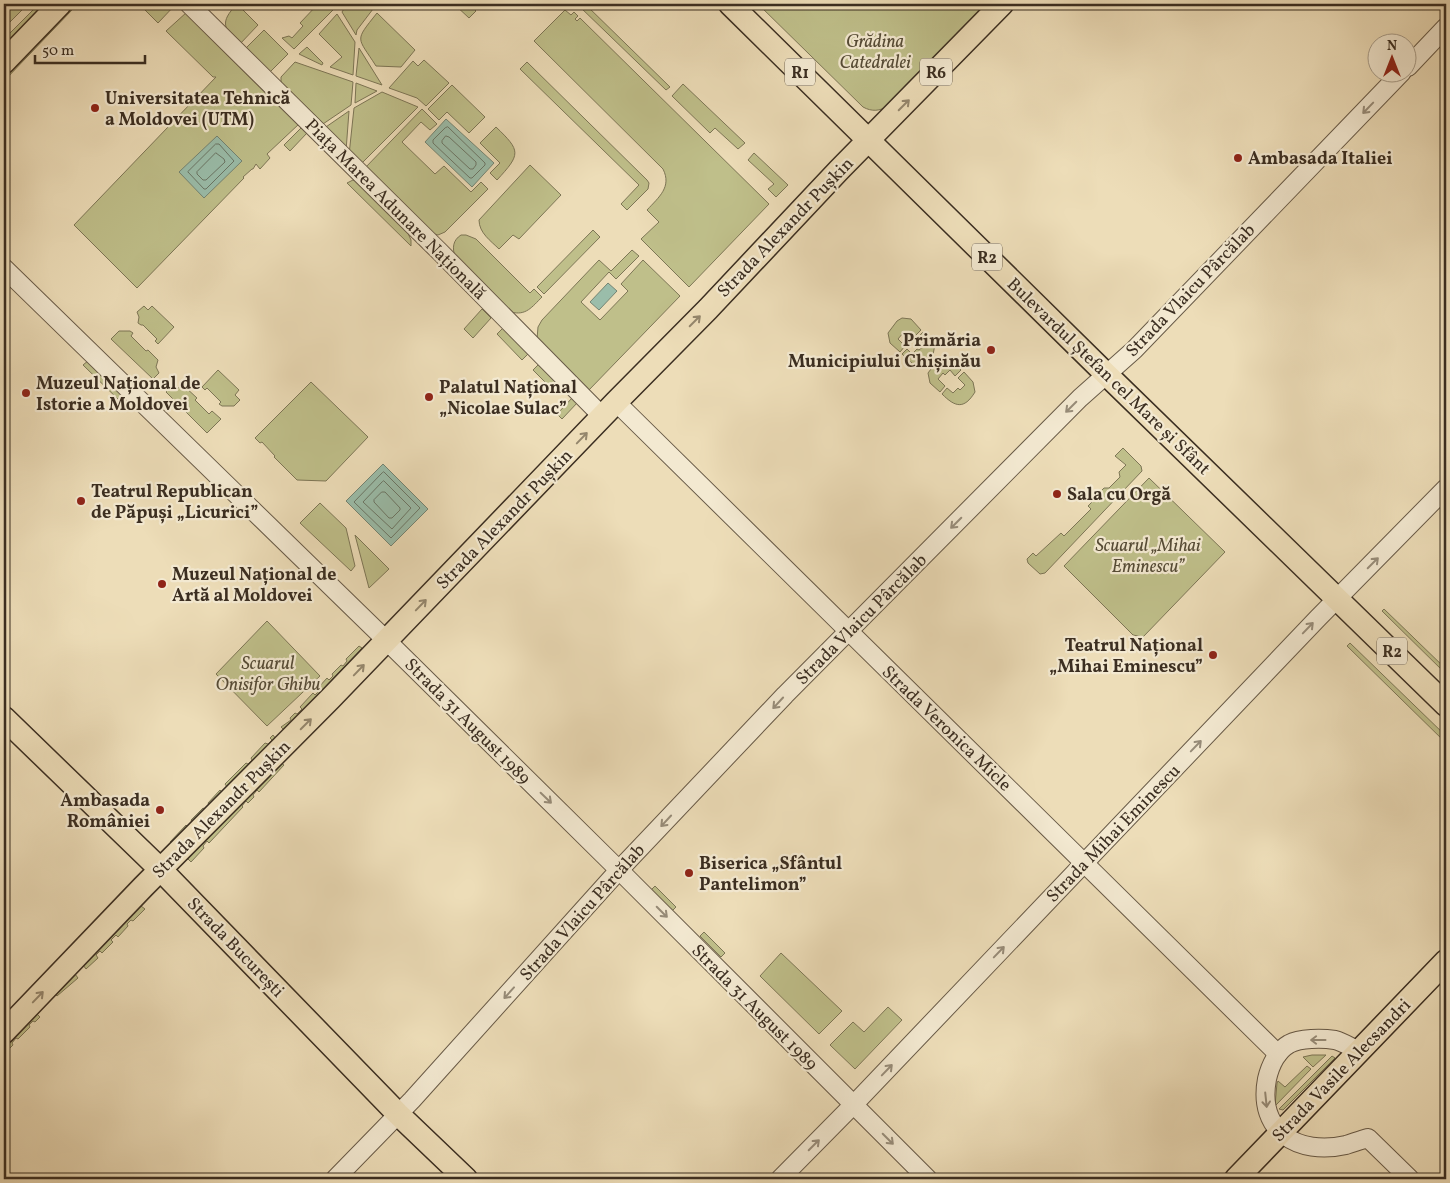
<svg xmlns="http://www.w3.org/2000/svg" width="1450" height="1183" viewBox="0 0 1450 1183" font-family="Vollkorn,serif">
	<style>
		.green { fill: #bfbf8a; stroke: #7d7656 }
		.water { fill: #9abdaa; stroke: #748473 }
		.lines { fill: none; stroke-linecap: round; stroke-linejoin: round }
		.shore { stroke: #6a7666; stroke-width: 1 }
		.minor-casing { stroke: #685a47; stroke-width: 20 }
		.major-casing { stroke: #3b2e21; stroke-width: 25 }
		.minor { stroke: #f3e9d1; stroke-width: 18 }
		.major { stroke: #edddb8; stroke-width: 22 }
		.oneway { stroke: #94866c }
		.oneway2 { stroke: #978c79 }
		.poi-dot { fill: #8f2418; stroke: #f3e9d1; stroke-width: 2 }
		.labels { text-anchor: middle; stroke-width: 4.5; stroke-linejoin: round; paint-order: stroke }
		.shield { fill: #f3e9d1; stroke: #726656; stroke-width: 1 }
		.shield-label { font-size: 16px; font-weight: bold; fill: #3b2e21 }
		.park-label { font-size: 18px; font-style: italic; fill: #554b36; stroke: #f3e9d1 }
		.poi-label { font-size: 18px; font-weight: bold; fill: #3b2e21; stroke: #f3e9d1; text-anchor: start }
		.street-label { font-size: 18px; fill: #3b2e21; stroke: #f3e9d1 }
	</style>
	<rect width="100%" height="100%" fill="#edddb8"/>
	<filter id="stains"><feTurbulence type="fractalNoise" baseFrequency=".004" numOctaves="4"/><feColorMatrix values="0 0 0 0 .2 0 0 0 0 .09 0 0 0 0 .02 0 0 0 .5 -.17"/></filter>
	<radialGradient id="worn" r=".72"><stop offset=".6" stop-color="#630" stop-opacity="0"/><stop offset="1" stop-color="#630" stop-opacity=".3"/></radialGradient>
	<!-- green -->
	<g class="green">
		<path d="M4 4H28L4 28Z"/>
		<path d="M39 4H44L4 45V39Z"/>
		<path d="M139 4H176L158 23Z"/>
		<path d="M237 4 258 25 239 45C224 28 219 23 237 4Z"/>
		<path d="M318 4H339L294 49 282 38 289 36 292 38 303 26 300 23Z"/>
		<path d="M347 4H369L373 9 357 30 356 35 342 12Z"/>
		<path d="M454 4H469L476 11 469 18Z"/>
		<path d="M581 4H585L670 87 666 90 579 6Z"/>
		<path d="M758 4H988L888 106C880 111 872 112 863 107Z"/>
		<path d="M69 7 72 10 4 81V75Z"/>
		<path d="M565 10 571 15 574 12 578 16 575 19 577 21 580 18 769 204 689 287 641 239 659 222 647 210C659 197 672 187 663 169L534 41Z"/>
		<path d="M187 12 299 124 267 154 270 158 260 169 256 164 253 169H252L243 177 244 178 137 288 74 225 216 77H213L166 31Z"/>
		<path d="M377 13 415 50 401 67 376 66C357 36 354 42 377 13Z"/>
		<path d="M337 14 355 42 353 75 330 67 342 57 319 34Z"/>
		<path d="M264 30 288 54 267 75 243 51Z"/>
		<path d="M307 47 323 63 322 65 299 54Z"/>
		<path d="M359 48 382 85 356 76Z"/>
		<path d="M424 60 449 83 426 106 417 98 389 88 413 61 418 66Z"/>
		<path d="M295 62 353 82 351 105 320 126 281 86V77Z"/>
		<path d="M527 62 647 180 649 183 648 189 627 210 621 204 639 185 520 69Z"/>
		<path d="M356 83 377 91 355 103Z"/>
		<path d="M683 84 745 143 738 149 715 128 710 133 672 96Z"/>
		<path d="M452 85 485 117 469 133 447 112 439 120 428 109Z"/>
		<path d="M382 92 418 107 360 165 349 155 354 108Z"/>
		<path d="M422 109 437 124 430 130 421 122 402 142 435 174 444 166 471 192 481 182 488 189 445 232 438 235 431 233 364 169Z"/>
		<path d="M349 111 346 151 323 129Z"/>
		<path d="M496 127C521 151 521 154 497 180L490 173 500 163 480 143Z"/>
		<path d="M301 128 307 133 290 151 284 145Z"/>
		<path d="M754 153 788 185 776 197 768 189 774 184 748 160Z"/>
		<path d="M530 165 561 195 519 239 513 235 499 249C491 241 479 233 479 220Z"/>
		<path d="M353 180 356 181 406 229 411 240V246L347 183Z"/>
		<path d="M593 230 600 237 544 294 537 287Z"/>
		<path d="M461 235H466L476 239 530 293 534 289 542 297C532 307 526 316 511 312L455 256C452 248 453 240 461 235Z"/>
		<path d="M632 250 639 256 616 279 609 272 581 302 600 320 628 291 621 284 643 260 680 296 588 391 537 339 538 327 542 320 599 260 611 271Z"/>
		<path d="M144 306 148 310 152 306 174 327 158 344 155 341 157 339 143 325H141L138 323 139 317 137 312Z"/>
		<path d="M482 309 491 318 473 338 464 329Z"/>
		<path d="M902 318 911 319 921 330 915 336 910 331 905 335 903 333 898 339 905 346 900 352 890 343 888 333 897 321Z"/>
		<path d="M503 328 528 354 522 360 497 334Z"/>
		<path d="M119 331H130L133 333 131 336 146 351 148 350 158 360 156 367 159 373 153 379 111 339Z"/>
		<path d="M923 332 935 344 933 355 923 364H913L902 354 907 349 912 354 917 349 919 350 925 345 917 338Z"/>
		<path d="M942 358 951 360 961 370 955 376 950 370 945 375 943 373 938 379 945 386 940 392 930 383 928 373 937 361Z"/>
		<path d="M89 360 131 402 126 407 83 365Z"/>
		<path d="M539 364 564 389 558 395 533 370Z"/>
		<path d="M218 370 239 390 235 395 240 400 234 406H222L219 404 221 402 207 388 205 390 202 387Z"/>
		<path d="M964 372 973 382 975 392C964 410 955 407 942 394L947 388 953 393 958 388 960 390 965 385 958 378Z"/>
		<path d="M311 382 368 437 326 481 297 480 274 457 275 456 262 442 260 443 255 438Z"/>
		<path d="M172 386 178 388 184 386 197 398 195 400 209 414 212 411 221 419 207 433 166 392Z"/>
		<path d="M573 397 578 402 562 419 557 414Z"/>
		<path d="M1123 448 1141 466 1142 471 1045 573 1040 574 1028 563 1027 559 1033 553 1036 556 1061 533 1064 536 1091 509 1088 506 1097 497 1096 496 1104 488H1109L1120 477 1119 472 1126 465 1115 456Z"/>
		<path d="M1149 478 1225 552 1143 637 1133 635 1064 566Z"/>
		<path d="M320 503 346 528 355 566 351 571 300 523Z"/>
		<path d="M355 535 389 569 369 588Z"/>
		<path d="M1384 609 1446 669V674L1382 611Z"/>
		<path d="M267 621 320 676 267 726 216 674Z"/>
		<path d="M1350 643 1446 736V743L1347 646Z"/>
		<path d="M359 646 362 648 284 730 281 727 291 720 290 718 295 713 297 714 302 709 300 707 313 693 315 695 320 690 318 688 327 678 329 680 333 676 332 674 341 665 343 666 347 661 346 659Z"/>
		<path d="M273 735 276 739 173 845 170 842 186 825 188 827 192 822 191 820 203 808 205 809 209 805 208 803 220 790 222 792 227 787 225 784 246 763 248 764 252 760 251 758 265 743 268 744 272 740 270 738Z"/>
		<path d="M280 762 284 765 259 792 257 790 253 795 254 797 248 803 246 801 242 806 243 807 209 843 207 841 203 846 204 848 191 862 187 858Z"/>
		<path d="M655 886 676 907 672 911 651 890Z"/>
		<path d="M141 906 145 909 133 921 131 920 127 924 128 926 118 937 116 935 111 940 113 942 102 953 100 951 96 955 98 958 86 969 83 965Z"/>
		<path d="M704 932 725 953 721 957 700 936Z"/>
		<path d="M781 953 842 1011 819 1034 760 976Z"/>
		<path d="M75 974 78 978 57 996 55 994Z"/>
		<path d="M888 1007 902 1020 855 1069 830 1045 853 1022 864 1032Z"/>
		<path d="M37 1014 40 1017 35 1022 33 1021 29 1025 30 1027 18 1039 16 1038 12 1043 13 1045 4 1054V1048Z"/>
		<path d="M1312 1055H1326L1313 1067 1303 1057Z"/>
		<path d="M1332 1056 1335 1058 1283 1110 1279 1109Z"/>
		<path d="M1307 1066 1311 1069 1275 1106 1277 1083 1278 1081 1285 1087Z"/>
	</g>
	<!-- water -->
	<g class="water">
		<path d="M446 119 494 163 472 187 425 142Z"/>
		<path d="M217 136 242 161 204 198 179 172Z"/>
		<path d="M608 283 617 291 599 310 590 302Z"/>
		<path d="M383 464 428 509 391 546 346 501Z"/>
	</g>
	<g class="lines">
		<!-- shore -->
		<g class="shore">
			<path d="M448 127 485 163V165L472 178H470L433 143V140L445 128Z"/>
			<path d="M446 136 449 137 476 162V165L473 169H470L442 143V141Z"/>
			<path d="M216 144H219L234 161 206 189H204L188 172Z"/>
			<path d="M216 153 224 159 225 162 206 180H203L197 174V172Z"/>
			<path d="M384 472 420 508 391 538 354 502 382 473Z"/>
			<path d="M384 481 411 508 392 529 363 502 382 482Z"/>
			<path d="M382 492H385L400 508V510L392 518H389L374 502V500Z"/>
		</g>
		<!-- minor casing -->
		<g class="minor-casing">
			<g id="minor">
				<path d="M189 4 439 251 602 416"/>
				<path d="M1408 67 1446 27"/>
				<path d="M4 268 387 641 619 870 928 1179"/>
				<path d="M616 402 1278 1054"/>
				<path d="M1359 1051C1352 1048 1343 1042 1335 1040 1322 1038 1300 1038 1289 1044 1277 1051 1270 1066 1267 1079 1257 1131 1298 1156 1346 1145 1353 1143 1360 1140 1368 1138L1410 1179"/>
				<path d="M335 1179 412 1100 619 870 785 695 1080 398 1134 350 1402 72"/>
				<path d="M780 1179 859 1099 1318 618 1446 488"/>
			</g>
		</g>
		<!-- major casing -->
		<g class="major-casing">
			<g id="major">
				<path d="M730 4 1106 374 1446 705"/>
				<path d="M4 62 60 4"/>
				<path d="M4 718 161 870 398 1114 466 1179"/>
				<path d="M4 1032 143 887 330 699 616 402 708 309 839 170 1002 4"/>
				<path d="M1236 1179 1446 961"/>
			</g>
		</g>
		<!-- minor -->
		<use href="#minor" class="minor"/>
		<!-- major -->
		<use href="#major" class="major"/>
	</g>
	<!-- one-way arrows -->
	<defs><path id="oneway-shaft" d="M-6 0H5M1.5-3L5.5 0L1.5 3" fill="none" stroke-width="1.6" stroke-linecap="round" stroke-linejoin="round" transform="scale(1.25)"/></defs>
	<g class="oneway">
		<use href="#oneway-shaft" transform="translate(904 105) rotate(-45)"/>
		<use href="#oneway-shaft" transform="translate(695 321) rotate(-45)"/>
		<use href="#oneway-shaft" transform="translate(582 438) rotate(-46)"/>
		<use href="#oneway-shaft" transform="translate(421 605) rotate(-46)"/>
		<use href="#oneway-shaft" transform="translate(359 670) rotate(-46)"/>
		<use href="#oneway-shaft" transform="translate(306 724) rotate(-45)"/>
		<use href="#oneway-shaft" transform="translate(38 997) rotate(-46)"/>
	</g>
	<g class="oneway2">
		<use href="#oneway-shaft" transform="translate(1368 108) rotate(134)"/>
		<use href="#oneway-shaft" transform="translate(1071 407) rotate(135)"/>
		<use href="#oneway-shaft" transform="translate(956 523) rotate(135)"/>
		<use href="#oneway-shaft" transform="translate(1373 563) rotate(-45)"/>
		<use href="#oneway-shaft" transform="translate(1308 628) rotate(-46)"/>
		<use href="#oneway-shaft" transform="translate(778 703) rotate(133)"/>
		<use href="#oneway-shaft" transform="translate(1196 746) rotate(-46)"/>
		<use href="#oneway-shaft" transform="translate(546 798) rotate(44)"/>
		<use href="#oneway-shaft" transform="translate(666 821) rotate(133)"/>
		<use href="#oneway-shaft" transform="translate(662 912) rotate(45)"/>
		<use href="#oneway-shaft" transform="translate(999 952) rotate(-46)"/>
		<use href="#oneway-shaft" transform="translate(509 993) rotate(132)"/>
		<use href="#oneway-shaft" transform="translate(1318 1040) rotate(180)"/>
		<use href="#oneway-shaft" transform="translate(887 1070) rotate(-46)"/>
		<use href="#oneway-shaft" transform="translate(1266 1100) rotate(84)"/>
		<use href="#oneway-shaft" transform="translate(888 1139) rotate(45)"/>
		<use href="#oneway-shaft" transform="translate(814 1145) rotate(-45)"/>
	</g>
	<!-- markers -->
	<g class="poi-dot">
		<circle cx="95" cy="108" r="5"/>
		<circle cx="1238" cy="158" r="5"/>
		<circle cx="991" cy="350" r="5"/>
		<circle cx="26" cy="393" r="5"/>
		<circle cx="429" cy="397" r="5"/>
		<circle cx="1057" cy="494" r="5"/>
		<circle cx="81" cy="501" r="5"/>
		<circle cx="162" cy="584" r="5"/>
		<circle cx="1213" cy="655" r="5"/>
		<circle cx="160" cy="810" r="5"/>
		<circle cx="689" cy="873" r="5"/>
	</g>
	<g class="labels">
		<!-- shield labels -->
		<g class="shield">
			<rect x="785" y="58.5" width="30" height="27" rx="4"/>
			<rect x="920" y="58.5" width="32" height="27" rx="4"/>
			<rect x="972" y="243.5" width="30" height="27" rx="4"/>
			<rect x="1377" y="637.5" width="30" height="27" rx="4"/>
		</g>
		<g class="shield-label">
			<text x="800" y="78">R1</text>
			<text x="936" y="78">R6</text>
			<text x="987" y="263">R2</text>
			<text x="1392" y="657">R2</text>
		</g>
		<!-- park labels -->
		<g class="park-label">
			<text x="875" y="47">Grădina<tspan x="875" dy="21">Catedralei</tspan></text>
			<text x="1148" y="551">Scuarul „Mihai<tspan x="1148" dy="21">Eminescu”</tspan></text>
			<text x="268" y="669">Scuarul<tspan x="268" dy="21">Onisifor Ghibu</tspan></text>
		</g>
		<!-- poi labels -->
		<g class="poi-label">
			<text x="105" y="104">Universitatea Tehnică<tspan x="105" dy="21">a Moldovei (UTM)</tspan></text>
			<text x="1248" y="164">Ambasada Italiei</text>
			<text x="981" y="346" text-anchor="end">Primăria<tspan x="981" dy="21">Municipiului Chișinău</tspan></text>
			<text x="36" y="389">Muzeul Național de<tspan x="36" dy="21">Istorie a Moldovei</tspan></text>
			<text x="439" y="393">Palatul Național<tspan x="439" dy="21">„Nicolae Sulac”</tspan></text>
			<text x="91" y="497">Teatrul Republican<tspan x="91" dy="21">de Păpuși „Licurici”</tspan></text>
			<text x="1067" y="500">Sala cu Orgă</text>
			<text x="172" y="580">Muzeul Național de<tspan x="172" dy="21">Artă al Moldovei</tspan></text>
			<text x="1203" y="651" text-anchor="end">Teatrul Național<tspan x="1203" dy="21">„Mihai Eminescu”</tspan></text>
			<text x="150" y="806" text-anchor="end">Ambasada<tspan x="150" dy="21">României</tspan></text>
			<text x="699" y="869">Biserica „Sfântul<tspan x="699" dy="21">Pantelimon”</tspan></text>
		</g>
		<!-- street labels -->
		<g class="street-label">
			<text transform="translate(396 209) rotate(45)" y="6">Piața Marea Adunare Națională</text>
			<text transform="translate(785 227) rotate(-46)" y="6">Strada Alexandr Pușkin</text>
			<text transform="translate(1190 290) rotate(-46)" y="6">Strada Vlaicu Pârcălab</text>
			<text transform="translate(1109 376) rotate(44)" y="6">Bulevardul Ștefan cel Mare și Sfânt</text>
			<text transform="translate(504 519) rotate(-46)" y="6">Strada Alexandr Pușkin</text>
			<text transform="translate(861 619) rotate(-45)" y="6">Strada Vlaicu Pârcălab</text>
			<text transform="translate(468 721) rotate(45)" y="6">Strada 31 August 1989</text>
			<text transform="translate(947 728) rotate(44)" y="6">Strada Veronica Micle</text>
			<text transform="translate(221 809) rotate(-45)" y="6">Strada Alexandr Pușkin</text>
			<text transform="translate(1113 833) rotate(-46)" y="6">Strada Mihai Eminescu</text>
			<text transform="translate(582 912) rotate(-48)" y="6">Strada Vlaicu Pârcălab</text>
			<text transform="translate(236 947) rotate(46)" y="6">Strada București</text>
			<text transform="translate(755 1007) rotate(45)" y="6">Strada 31 August 1989</text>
			<text transform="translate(1341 1070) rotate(-46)" y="6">Strada Vasile Alecsandri</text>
		</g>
	</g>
	<!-- margin -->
	<rect width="1450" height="1183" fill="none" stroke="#edddb8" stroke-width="20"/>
	<rect x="5" y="5" width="1440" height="1173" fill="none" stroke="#3b2e21" stroke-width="2.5"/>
	<rect x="10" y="10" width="1430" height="1163" fill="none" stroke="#3b2e21"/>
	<!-- north arrow -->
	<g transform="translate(1392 58)"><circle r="24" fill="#f3e9d1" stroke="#a99e8b"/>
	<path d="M0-4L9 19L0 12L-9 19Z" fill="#8f2418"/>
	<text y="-8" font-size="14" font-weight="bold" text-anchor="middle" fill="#3b2e21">N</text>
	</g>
	<!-- scale -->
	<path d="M35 55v8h110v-8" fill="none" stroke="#3b2e21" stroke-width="2.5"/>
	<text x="42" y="55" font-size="15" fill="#3b2e21" stroke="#f3e9d1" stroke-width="4" paint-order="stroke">50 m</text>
	<rect width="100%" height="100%" filter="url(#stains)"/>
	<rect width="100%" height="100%" fill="url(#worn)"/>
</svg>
